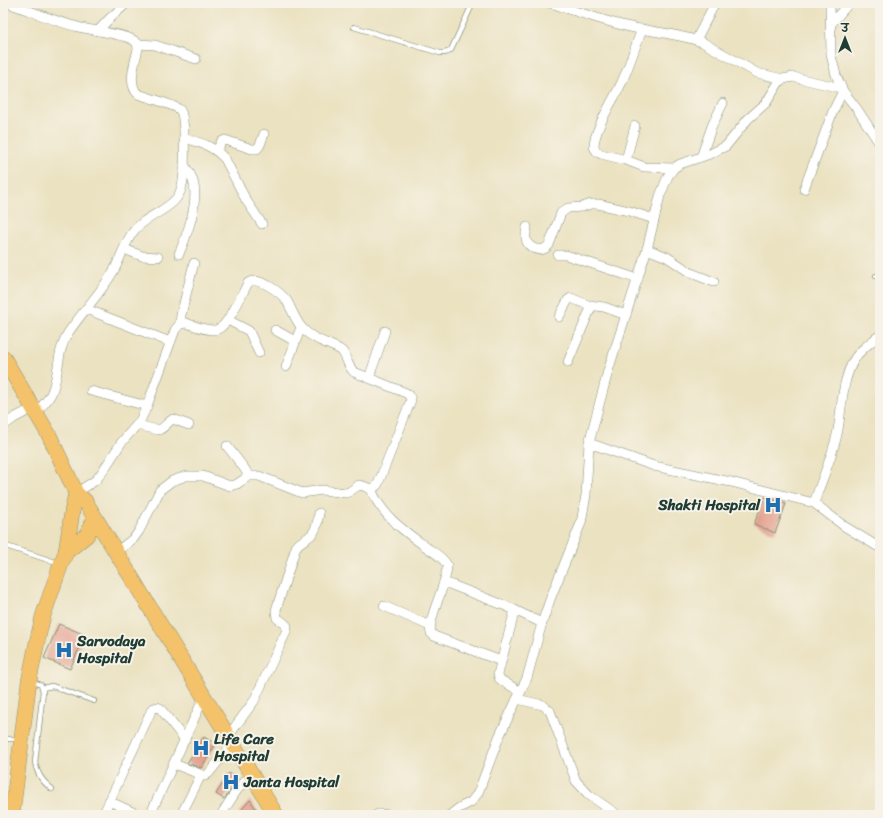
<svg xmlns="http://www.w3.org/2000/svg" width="883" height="818" viewBox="0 0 883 818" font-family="Sriracha,'Playpen Sans Deva',sans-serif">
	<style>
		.building { fill: #e4a191 }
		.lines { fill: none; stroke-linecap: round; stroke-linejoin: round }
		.service-casing { stroke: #85907a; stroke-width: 6 }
		.minor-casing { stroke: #85907a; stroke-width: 10 }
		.trunk-casing { stroke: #85907a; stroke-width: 16 }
		.service { stroke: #fff; stroke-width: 4.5 }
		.minor { stroke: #fff; stroke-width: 9 }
		.trunk { stroke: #f4c26a; stroke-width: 15 }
		.labels { text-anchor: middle; stroke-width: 4; stroke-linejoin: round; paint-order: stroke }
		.poi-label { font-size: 15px; font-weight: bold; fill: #1f3d34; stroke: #f7f3e8; text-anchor: start }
	</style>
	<rect width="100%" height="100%" fill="#f7f3e8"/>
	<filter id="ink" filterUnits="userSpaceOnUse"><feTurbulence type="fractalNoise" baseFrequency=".025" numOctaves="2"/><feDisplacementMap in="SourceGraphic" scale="8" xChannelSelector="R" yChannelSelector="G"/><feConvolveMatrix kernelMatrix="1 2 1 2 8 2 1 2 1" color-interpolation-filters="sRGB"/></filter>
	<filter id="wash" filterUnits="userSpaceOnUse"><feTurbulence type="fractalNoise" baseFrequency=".012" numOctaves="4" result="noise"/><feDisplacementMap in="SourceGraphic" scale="16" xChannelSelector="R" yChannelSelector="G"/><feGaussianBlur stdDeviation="0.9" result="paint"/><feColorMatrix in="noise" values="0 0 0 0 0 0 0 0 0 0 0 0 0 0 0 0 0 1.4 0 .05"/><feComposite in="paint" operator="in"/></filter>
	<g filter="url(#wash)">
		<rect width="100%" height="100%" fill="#ebe2c1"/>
		<g id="blocks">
			<!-- building -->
			<g class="building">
				<path d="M765 497 786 504 775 533 754 524Z"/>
				<path d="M59 624 85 635 70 669 44 658Z"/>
				<path d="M204 737 216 744 201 768 187 763Z"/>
				<path d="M229 773 239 779 224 799 216 794Z"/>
				<path d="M250 800 260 815H237Z"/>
			</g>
		</g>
	</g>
	<g filter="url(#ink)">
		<use href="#blocks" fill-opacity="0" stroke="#85907a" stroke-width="1"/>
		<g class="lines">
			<!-- service casing -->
			<g class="service-casing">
				<g id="service">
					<path d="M354 27 440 53C445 53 448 53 451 50L473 3"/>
					<path d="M876 276 880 277"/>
					<path d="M3 545 58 563"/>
					<path d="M31 681 41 685 43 691 35 762C37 774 42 781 52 789"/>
					<path d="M42 688 52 686 94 701"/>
					<path d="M3 739H20"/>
				</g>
			</g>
			<!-- minor casing -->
			<g class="minor-casing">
				<g id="minor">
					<path d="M8 3C31 11 54 21 78 27 93 31 122 33 135 41 138 43 138 46 138 49 135 62 127 84 138 94 146 97 175 105 180 110 186 117 185 175 182 185 181 191 178 197 174 201 162 213 143 218 133 232 124 244 120 260 113 272 100 294 82 312 68 333 56 352 60 375 51 394 47 402 41 407 35 413"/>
					<path d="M550 3C576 11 603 21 630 27 654 32 679 34 702 42L757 73 783 79"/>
					<path d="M830 3 831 55 836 75 843 91 857 109 880 144"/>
					<path d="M831 24 849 3"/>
					<path d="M642 29C635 47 629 67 621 84 613 101 594 129 594 147L597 152 601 154 626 160 644 167 674 168"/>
					<path d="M98 31 109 19 127 3"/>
					<path d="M696 40 715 3"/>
					<path d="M137 44 155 45 196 59"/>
					<path d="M184 138C201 143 212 145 225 159L246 200 262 224"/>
					<path d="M217 151 221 142 225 140 252 149H257L260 145 264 134"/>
					<path d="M701 157 712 126 723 103"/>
					<path d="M626 160 635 126"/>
					<path d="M804 189 833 111 843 91"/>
					<path d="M527 227C524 240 526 248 541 250L546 248 549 245 561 213 568 208 582 207 591 204H598L629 211 654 219"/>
					<path d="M124 249 142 256 158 257"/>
					<path d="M647 249 667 257 691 273 714 282"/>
					<path d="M179 254C187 235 201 199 192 178 190 173 187 169 184 165"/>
					<path d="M558 255H566L638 279"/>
					<path d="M86 309 170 342"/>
					<path d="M559 317 568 300 571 298 588 305 604 307 626 315"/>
					<path d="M228 320 249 331 259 353"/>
					<path d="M180 324 181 315 194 263"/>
					<path d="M275 330 295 341"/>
					<path d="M568 362 592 305"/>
					<path d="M286 367 301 327"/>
					<path d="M369 378 385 331"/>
					<path d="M91 391 147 406"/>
					<path d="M137 425 158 430C164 429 167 422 173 419L189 425"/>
					<path d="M3 426 14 418 33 408"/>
					<path d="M589 443 654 466 731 482 814 503 844 526 880 548"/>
					<path d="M227 446 244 468 249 476"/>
					<path d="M371 489C382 516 403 530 426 547 433 552 443 557 447 565 448 583 426 621 431 633L434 636 501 661"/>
					<path d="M76 493 96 480 103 471 121 443 140 421 147 406 175 330 180 324 186 323C195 326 205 330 214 330 227 331 242 293 248 283 258 275 281 293 287 301 292 310 295 320 302 328 309 336 318 340 328 344 332 346 338 348 342 351 347 357 347 366 354 372L406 393 409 395 411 400 378 484C371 493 368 486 359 485L349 492 346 493 322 490 302 493 259 476H249L237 484 230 486 203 476H186L172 481 160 490 139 531 134 538 115 553"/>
					<path d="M814 503C822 479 833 455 838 430 842 406 842 379 855 358 861 349 871 342 880 335"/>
					<path d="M444 582 506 606 542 623"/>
					<path d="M384 606 430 626"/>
					<path d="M515 610 498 674 499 678 501 680 521 692"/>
					<path d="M517 699 543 705 550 711 576 781 589 795 618 815"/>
					<path d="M229 735 254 701 286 632 287 626 284 623 277 618 276 610 296 547C300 541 306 540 311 535 317 530 318 520 319 513"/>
					<path d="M174 764 205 776 209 773 233 743"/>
					<path d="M109 801 139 815"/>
					<path d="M103 815 152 709 157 707 160 708 185 740"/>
					<path d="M150 815 204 697"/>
					<path d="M181 815 201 775"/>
					<path d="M221 815 237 790 252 773"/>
					<path d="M376 815 379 814 391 815"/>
					<path d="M450 815 459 808 471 802 478 793 499 737 527 678 542 623 551 597 581 523 586 495 589 443 608 371 647 249 660 196 668 176 674 168 680 164 710 154 726 146 748 119 766 103 779 82 783 79 793 77 841 88"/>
				</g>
			</g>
			<!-- trunk casing -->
			<g class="trunk-casing">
				<g id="trunk">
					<path d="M3 357 49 435 76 493 85 501 276 815"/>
					<path d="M66 552 87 535 95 518"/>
					<path d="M12 815 29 681 37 642 43 616 61 564 66 552 72 512 76 493"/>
				</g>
			</g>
			<!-- service -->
			<use href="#service" class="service"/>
			<!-- minor -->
			<use href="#minor" class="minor"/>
			<!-- trunk -->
			<use href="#trunk" class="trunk"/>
		</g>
	</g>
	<!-- icons -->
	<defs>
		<g id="hospital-bare" transform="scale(1.38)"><path d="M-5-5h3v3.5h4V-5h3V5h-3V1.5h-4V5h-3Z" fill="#1f6fb2" stroke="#f7f3e8" stroke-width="2.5" paint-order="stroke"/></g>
	</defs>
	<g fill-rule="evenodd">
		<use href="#hospital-bare" x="773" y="505"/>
		<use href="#hospital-bare" x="64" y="650"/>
		<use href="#hospital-bare" x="201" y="748"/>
		<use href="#hospital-bare" x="231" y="782"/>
	</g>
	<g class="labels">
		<!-- poi labels -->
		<g class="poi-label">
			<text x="760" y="510" text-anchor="end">Shakti Hospital</text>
			<text x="77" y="646">Sarvodaya<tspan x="77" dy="17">Hospital</tspan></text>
			<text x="214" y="744">Life Care<tspan x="214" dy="17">Hospital</tspan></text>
			<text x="244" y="787">Janta Hospital</text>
		</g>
	</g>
	<!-- margin -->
	<rect width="883" height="818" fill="none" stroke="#f7f3e8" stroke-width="16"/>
	<!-- north arrow -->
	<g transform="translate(845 38)" stroke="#f7f3e8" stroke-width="3" paint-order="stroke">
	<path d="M0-3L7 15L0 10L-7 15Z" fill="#1f3d34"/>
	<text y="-6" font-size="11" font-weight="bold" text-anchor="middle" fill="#1f3d34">उ</text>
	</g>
</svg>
